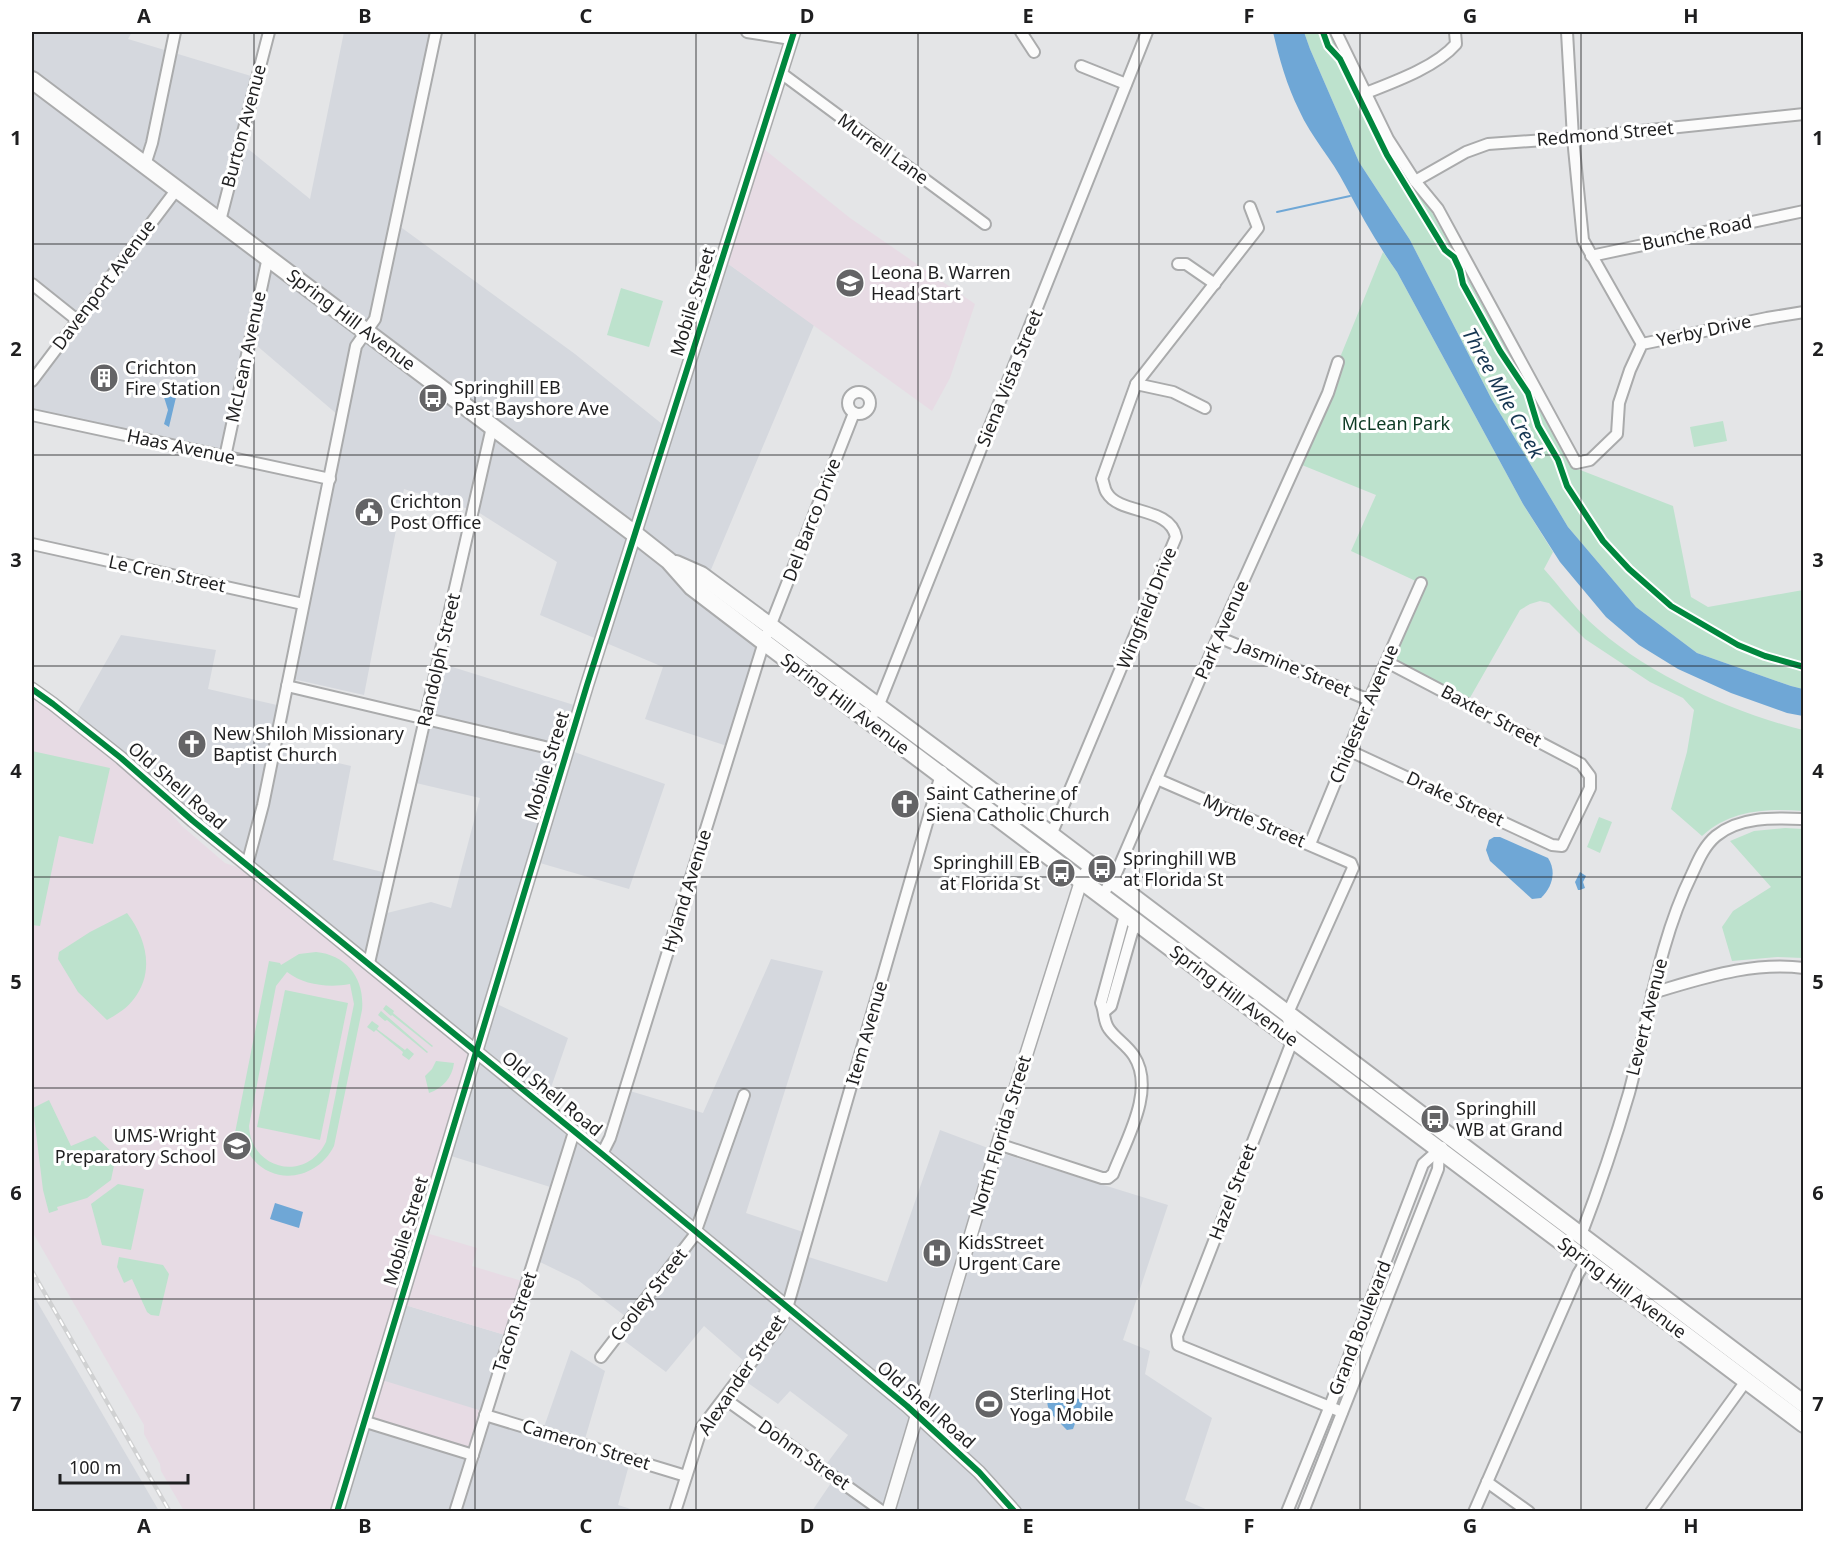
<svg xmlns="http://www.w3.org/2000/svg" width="1835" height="1543" viewBox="0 0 1835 1543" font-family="'Noto Sans',sans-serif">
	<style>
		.built { fill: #d5d8de }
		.education { fill: #e7dbe4 }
		.green { fill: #bde2cd; fill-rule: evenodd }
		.water { fill: #6fa7d6 }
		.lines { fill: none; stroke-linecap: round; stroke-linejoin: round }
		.stream { stroke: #6fa7d6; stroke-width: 2 }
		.minor-casing { stroke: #aaabac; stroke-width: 14 }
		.tertiary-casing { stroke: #aaabac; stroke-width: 15 }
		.primary-casing { stroke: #aaabac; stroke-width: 20 }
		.minor { stroke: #fbfbfb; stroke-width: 10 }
		.tertiary { stroke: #fbfbfb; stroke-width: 12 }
		.primary { stroke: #fbfbfb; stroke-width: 16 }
		.rail-casing { stroke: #d0d1d2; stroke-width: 4.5 }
		.rail { stroke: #fff; stroke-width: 2; stroke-dasharray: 7; stroke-linecap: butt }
		.cycleway-casing { stroke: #fff; stroke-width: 10 }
		.cycleway { stroke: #00873e; stroke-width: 6 }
		.grid { fill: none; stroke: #1f1f20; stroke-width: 1.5; stroke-opacity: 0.55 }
		.labels { text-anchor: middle; stroke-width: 6; stroke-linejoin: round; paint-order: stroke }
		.street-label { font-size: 18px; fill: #1f1f20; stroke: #fff }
		.poi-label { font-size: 18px; fill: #1f1f20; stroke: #fff; text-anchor: start }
		.park-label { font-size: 18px; fill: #0d3a24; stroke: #fff }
		.water-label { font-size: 20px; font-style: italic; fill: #163652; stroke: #fff }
		.neatline { fill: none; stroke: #1f1f20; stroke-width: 2 }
		.grid-label { font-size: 20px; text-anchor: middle; font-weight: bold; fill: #1f1f20 }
	</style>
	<rect width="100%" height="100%" fill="#e4e5e7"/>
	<!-- built -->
	<g class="built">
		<path d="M32 32H132L128 39 251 76 237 140 310 199 344 32H431L390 225 402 228 575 354 672 432 727 263 814 325 710 572 761 644 727 746 645 719 663 667 540 615 557 562 478 512 404 489 364 695 293 679 345 421 248 338 222 451 32 411V388L79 326 32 291Z"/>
		<path d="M121 635 216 650 208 689 290 708 282 750 351 766 333 860 395 875 387 913 431 902 451 908 480 798 416 783 446 665 574 705 560 747 665 784 629 889 540 863 497 1004 568 1038 543 1111 607 1166 630 1091 703 1113 771 959 823 971 746 1213 803 1232 796 1253 887 1282 940 1130 1004 1154 1168 1205 1123 1340 1150 1351 1145 1374 1212 1418 1185 1500 1210 1511H812L831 1483 819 1474 848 1435 790 1391 778 1404 735 1374 745 1362 704 1326 666 1372 611 1331 625 1316 579 1281 540 1262 563 1191 448 1155 481 1063 388 988 77 713Z"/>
		<path d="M32 1293 159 1511H32Z"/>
		<path d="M405 1305 505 1335 484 1408 544 1427 571 1350 605 1371 585 1439 632 1454 618 1505 637 1511 341 1512Z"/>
	</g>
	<!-- education -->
	<g class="education">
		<path d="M764 149 850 218 975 304 950 378 932 411 727 263Z"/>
		<path d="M32 696 49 708 147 786 182 826 225 863 237 867 271 892 468 1052 470 1060 416 1230 477 1248 472 1266 522 1281 505 1335 405 1305 382 1380 482 1411 470 1448 362 1415 331 1511H184L161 1471 160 1464 144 1434V1425L32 1231Z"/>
	</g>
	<!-- green -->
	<g class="green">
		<path d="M1304 32H1330L1398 173 1409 188 1419 190 1424 198 1570 466 1673 506 1691 597 1708 607 1803 590V689L1791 686 1697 653 1636 607 1568 527 1492 400 1410 240 1359 162 1310 49Z"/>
		<path d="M1383 252 1397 272 1523 504 1553 552 1544 569C1559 586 1573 605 1589 621 1644 673 1731 712 1803 730V811C1767 808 1730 810 1702 836L1671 809 1687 752 1694 710 1683 698 1650 682 1585 639 1549 603 1540 601 1530 604 1520 610 1467 703 1387 662 1420 583 1351 551 1376 495 1297 463Z"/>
		<path d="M621 288 663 301 649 347 607 335Z"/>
		<path d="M1723 421 1727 441 1694 447 1690 427Z"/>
		<path d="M32 751 110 768 93 844 59 836 40 926 32 925Z"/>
		<path d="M1599 817 1612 822 1600 853 1587 847Z"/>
		<path d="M1785 828 1803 829V958L1777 957 1732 961 1722 927 1733 911 1771 887 1730 841 1754 831Z"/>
		<path d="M127 913C147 939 155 973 133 1000 126 1009 116 1015 107 1020L78 992 58 959 59 952 90 932Z"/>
		<path d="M316 952C347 955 365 979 362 1010L334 1146C315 1184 263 1187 245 1146L242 1155 231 1153 269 961 280 963 281 965 299 954ZM287 972C304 985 328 988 350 984L354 1004 326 1142C306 1183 251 1170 249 1126L276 986Z"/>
		<path d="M285 990 348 1003 320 1140 257 1127Z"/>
		<path d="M386 1005 394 1011 393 1013 433 1046 432 1047 392 1015 391 1016 383 1009Z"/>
		<path d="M381 1011 428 1052 427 1053 387 1020 385 1021 378 1015Z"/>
		<path d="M372 1021 379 1026 377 1029 405 1050 407 1048 414 1054 409 1060 402 1055 403 1052 376 1030 374 1032 367 1027Z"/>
		<path d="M436 1061 454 1063C452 1078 443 1088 429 1093L425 1076 432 1069Z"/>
		<path d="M49 1100 71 1146 95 1136 116 1156 111 1180 87 1198 57 1207 58 1210 49 1213 43 1190 33 1108Z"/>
		<path d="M118 1184 144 1189 131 1250 102 1245 91 1204Z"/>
		<path d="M119 1257 163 1265 169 1274 159 1316 151 1315 147 1312 132 1279 124 1283 117 1267Z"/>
	</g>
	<!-- water -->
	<g class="water">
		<path d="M1273 32H1304L1310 49 1359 162 1410 240 1492 400 1568 527 1636 607 1697 653 1791 686 1803 689V716L1787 713 1731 693 1678 669 1639 645 1606 617 1560 562 1523 504 1397 272C1377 244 1361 215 1345 185 1332 159 1311 137 1299 110 1287 86 1279 58 1273 32Z"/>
		<path d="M165 388H174L177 393 169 427 164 424 168 410 163 394Z"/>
		<path d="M1494 837H1500L1548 858C1557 872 1552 887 1541 898L1532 899 1490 861 1486 850 1489 840Z"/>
		<path d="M1580 872 1586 876 1583 882 1585 888 1580 890H1578L1575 882Z"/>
		<path d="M275 1203 303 1212 299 1228 270 1219Z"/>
		<path d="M1054 1392 1079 1399 1083 1402 1073 1429 1067 1430C1057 1419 1037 1405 1054 1392Z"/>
	</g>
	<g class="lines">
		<!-- stream -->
		<path class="stream" d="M1277 212 1350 196"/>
		<!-- minor casing -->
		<g class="minor-casing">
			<g id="minor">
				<path d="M747 32 791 39"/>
				<path d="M1021 32 1034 52"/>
				<path d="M1336 32 1388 139 1415 181 1438 209 1576 463 1590 460 1617 434 1619 403 1630 370 1642 344 1767 318 1804 312"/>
				<path d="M1567 32 1573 138 1583 240 1642 344"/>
				<path d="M1081 66 1126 84"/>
				<path d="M781 73 985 224"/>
				<path d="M1366 93C1394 82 1436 67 1456 44L1455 32"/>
				<path d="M145 165 152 143 175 32"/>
				<path d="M1415 181 1466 152 1488 144 1573 138 1804 114"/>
				<path d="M220 221 269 32"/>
				<path d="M1591 256 1804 211"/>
				<path d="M1178 264H1186L1215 284"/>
				<path d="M32 284 77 320"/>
				<path d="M32 381 177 189"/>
				<path d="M1136 384 1173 392 1205 408"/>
				<circle cx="859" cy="403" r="11"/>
				<path d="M32 415 330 479"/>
				<path d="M225 457 268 257"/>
				<path d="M32 544 303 604"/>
				<path d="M1218 637 1369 700"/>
				<path d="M287 686 566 752"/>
				<path d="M876 712 1147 32"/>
				<path d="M1348 750 1552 845 1562 846 1590 788V776L1581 764 1387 662"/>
				<path d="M1157 779 1351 863 1353 868 1287 1015 1293 1039 1177 1336 1178 1345 1342 1412"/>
				<path d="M1051 835 1176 537C1170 506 1120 515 1107 493 1104 489 1104 483 1102 479L1136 384 1258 228 1250 207"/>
				<path d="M1310 844 1369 700 1421 583"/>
				<path d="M247 865 263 805 356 346 375 319 436 32"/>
				<path d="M1101 897 1115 876 1218 637 1328 393 1338 362"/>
				<path d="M369 963 492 427"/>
				<path d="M1652 993C1701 979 1751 961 1804 968"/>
				<path d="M1105 1011 1111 1006 1135 922"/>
				<path d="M998 1144 1102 1178H1108L1113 1174C1126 1140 1156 1090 1134 1056 1127 1045 1116 1039 1109 1029 1103 1021 1105 1011 1101 1003L1125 915"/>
				<path d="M602 1154 610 1138 764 642 854 413"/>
				<path d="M1581 1235C1599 1188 1615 1141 1629 1093 1649 1019 1658 943 1692 874 1698 861 1704 846 1716 836 1740 816 1775 818 1804 819"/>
				<path d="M601 1357 694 1236 744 1095"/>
				<path d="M725 1399 883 1512"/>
				<path d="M485 1415 686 1476"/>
				<path d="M366 1422 473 1455"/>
				<path d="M1487 1482 1529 1512"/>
				<path d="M455 1512 574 1132"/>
				<path d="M675 1512 702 1427 781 1323 787 1308 942 771"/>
				<path d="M1287 1512 1330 1406 1423 1164 1442 1147"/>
				<path d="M1303 1512 1438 1169 1439 1150"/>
				<path d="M1474 1512 1578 1274 1586 1261"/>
				<path d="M1651 1512 1746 1381"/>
			</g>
		</g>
		<!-- tertiary casing -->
		<g class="tertiary-casing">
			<g id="tertiary">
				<path d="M32 689 53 704 121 758 193 821 602 1154 907 1406 979 1472 1015 1512"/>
				<path d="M337 1512 587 685 794 32"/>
				<path d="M888 1512 998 1144 1081 881 1090 867"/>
			</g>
		</g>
		<!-- primary casing -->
		<g class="primary-casing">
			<g id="primary">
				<path d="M32 80 636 535 669 561 692 587 764 642 1804 1424"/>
				<path d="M676 564 701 575 770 626 1051 835 1804 1404"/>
			</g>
		</g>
		<!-- minor -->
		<use href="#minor" class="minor"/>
		<!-- tertiary -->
		<use href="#tertiary" class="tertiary"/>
		<!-- primary -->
		<use href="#primary" class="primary"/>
		<!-- rail casing -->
		<g class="rail-casing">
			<path id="rail" d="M32 1271 170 1512"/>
		</g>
		<!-- rail -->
		<use href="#rail" class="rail"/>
		<!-- cycleway casing -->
		<g class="cycleway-casing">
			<g id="cycleway">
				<path d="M1323 32 1328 46 1340 59 1387 155 1445 250 1454 257 1460 270 1463 284 1500 351 1528 393 1538 426 1558 460 1567 486 1603 541 1629 569 1671 606 1738 645 1765 656 1804 667"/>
				<path d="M32 689 53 704 121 758 193 821 602 1154 907 1406 979 1472 1015 1512"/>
				<path d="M337 1512 587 685 794 32"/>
			</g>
		</g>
		<!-- cycleway -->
		<use href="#cycleway" class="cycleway"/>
	</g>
	<!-- grid -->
	<path class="grid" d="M254 32V1512M475 32V1512M696 32V1512M918 32V1512M1139 32V1512M1360 32V1512M1581 32V1512M32 244H1804M32 455H1804M32 666H1804M32 877H1804M32 1088H1804M32 1299H1804"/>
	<!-- icons -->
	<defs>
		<g id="school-disc" transform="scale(1.5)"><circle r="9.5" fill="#646466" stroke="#fff"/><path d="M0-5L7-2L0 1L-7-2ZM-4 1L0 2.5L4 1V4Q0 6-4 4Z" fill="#fff"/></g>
		<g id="building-disc" transform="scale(1.5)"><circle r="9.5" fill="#646466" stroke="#fff"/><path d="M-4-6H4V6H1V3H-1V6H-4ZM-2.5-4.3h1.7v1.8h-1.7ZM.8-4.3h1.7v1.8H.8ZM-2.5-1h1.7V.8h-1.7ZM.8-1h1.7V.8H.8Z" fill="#fff"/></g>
		<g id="bus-disc" transform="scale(1.5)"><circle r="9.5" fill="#646466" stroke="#fff"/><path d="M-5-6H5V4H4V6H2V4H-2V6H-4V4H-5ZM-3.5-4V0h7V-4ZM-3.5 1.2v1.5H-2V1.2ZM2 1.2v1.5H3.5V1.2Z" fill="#fff"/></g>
		<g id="civic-disc" transform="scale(1.5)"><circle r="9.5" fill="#646466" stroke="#fff"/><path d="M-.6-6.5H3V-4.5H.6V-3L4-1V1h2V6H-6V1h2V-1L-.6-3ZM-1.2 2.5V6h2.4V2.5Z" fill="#fff"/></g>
		<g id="church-disc" transform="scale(1.5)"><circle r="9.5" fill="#646466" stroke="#fff"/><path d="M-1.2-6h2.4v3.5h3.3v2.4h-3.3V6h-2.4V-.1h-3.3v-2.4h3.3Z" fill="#fff"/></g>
		<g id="hospital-disc" transform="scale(1.5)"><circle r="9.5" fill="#646466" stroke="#fff"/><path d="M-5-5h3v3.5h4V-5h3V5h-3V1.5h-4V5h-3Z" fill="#fff"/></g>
		<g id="stadium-disc" transform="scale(1.5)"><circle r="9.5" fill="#646466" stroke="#fff"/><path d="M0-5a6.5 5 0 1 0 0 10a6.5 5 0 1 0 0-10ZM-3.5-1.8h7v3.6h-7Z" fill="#fff"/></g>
	</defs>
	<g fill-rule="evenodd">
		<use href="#school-disc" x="850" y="283"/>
		<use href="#building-disc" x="104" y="378"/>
		<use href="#bus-disc" x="433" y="398"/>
		<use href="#civic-disc" x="369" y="512"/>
		<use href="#church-disc" x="192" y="744"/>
		<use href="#church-disc" x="905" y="804"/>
		<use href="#bus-disc" x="1102" y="869"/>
		<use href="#bus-disc" x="1061" y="873"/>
		<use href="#bus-disc" x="1435" y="1119"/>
		<use href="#school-disc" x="237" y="1146"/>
		<use href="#hospital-disc" x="937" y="1253"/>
		<use href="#stadium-disc" x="989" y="1404"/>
	</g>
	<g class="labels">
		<!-- street labels -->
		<g class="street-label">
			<text transform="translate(244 126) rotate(-75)" y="6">Burton Avenue</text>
			<text transform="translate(1605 134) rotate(-5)" y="6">Redmond Street</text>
			<text transform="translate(883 149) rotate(36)" y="6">Murrell Lane</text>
			<text transform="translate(1697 233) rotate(-12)" y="6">Bunche Road</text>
			<text transform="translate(104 285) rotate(-53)" y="6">Davenport Avenue</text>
			<text transform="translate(693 302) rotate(-73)" y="6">Mobile Street</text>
			<text transform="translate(351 320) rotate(37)" y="6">Spring Hill Avenue</text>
			<text transform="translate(1704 331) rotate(-12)" y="6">Yerby Drive</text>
			<text transform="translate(246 357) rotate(-78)" y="6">McLean Avenue</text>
			<text transform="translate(1010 378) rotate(-68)" y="6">Siena Vista Street</text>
			<text transform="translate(181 447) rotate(12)" y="6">Haas Avenue</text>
			<text transform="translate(812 520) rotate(-69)" y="6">Del Barco Drive</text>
			<text transform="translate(167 574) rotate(12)" y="6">Le Cren Street</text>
			<text transform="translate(1147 608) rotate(-68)" y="6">Wingfield Drive</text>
			<text transform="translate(1222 630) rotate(-66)" y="6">Park Avenue</text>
			<text transform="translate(439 660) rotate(-77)" y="6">Randolph Street</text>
			<text transform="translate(1294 668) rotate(23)" y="6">Jasmine Street</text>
			<text transform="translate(845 704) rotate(37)" y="6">Spring Hill Avenue</text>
			<text transform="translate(1364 714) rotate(-67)" y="6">Chidester Avenue</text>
			<text transform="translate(1491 716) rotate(28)" y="6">Baxter Street</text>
			<text transform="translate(547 766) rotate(-73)" y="6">Mobile Street</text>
			<text transform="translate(177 786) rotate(41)" y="6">Old Shell Road</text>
			<text transform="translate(1455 799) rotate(25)" y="6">Drake Street</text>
			<text transform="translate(1254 821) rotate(23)" y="6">Myrtle Street</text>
			<text transform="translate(687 891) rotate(-73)" y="6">Hyland Avenue</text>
			<text transform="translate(1234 996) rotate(37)" y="6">Spring Hill Avenue</text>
			<text transform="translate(1647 1017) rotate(-76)" y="6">Levert Avenue</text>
			<text transform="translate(867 1033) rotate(-74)" y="6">Item Avenue</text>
			<text transform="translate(552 1094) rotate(39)" y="6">Old Shell Road</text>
			<text transform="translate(1001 1136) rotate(-73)" y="6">North Florida Street</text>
			<text transform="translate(1233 1192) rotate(-69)" y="6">Hazel Street</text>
			<text transform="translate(406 1231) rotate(-73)" y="6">Mobile Street</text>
			<text transform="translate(1622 1288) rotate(37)" y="6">Spring Hill Avenue</text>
			<text transform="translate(649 1295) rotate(-52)" y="6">Cooley Street</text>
			<text transform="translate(515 1322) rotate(-72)" y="6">Tacon Street</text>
			<text transform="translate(1360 1328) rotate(-69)" y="6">Grand Boulevard</text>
			<text transform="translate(742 1375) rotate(-56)" y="6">Alexander Street</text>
			<text transform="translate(926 1405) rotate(41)" y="6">Old Shell Road</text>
			<text transform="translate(586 1445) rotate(17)" y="6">Cameron Street</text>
			<text transform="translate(804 1455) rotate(35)" y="6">Dohm Street</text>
		</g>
		<!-- poi labels -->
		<g class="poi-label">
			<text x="871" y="279">Leona B. Warren<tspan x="871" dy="21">Head Start</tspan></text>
			<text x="125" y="374">Crichton<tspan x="125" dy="21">Fire Station</tspan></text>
			<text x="454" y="394">Springhill EB<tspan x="454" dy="21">Past Bayshore Ave</tspan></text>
			<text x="390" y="508">Crichton<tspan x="390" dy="21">Post Office</tspan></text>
			<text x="213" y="740">New Shiloh Missionary<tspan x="213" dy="21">Baptist Church</tspan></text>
			<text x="926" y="800">Saint Catherine of<tspan x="926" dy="21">Siena Catholic Church</tspan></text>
			<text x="1123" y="865">Springhill WB<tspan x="1123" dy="21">at Florida St</tspan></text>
			<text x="1040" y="869" text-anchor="end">Springhill EB<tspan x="1040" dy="21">at Florida St</tspan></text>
			<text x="1456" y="1115">Springhill<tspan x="1456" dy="21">WB at Grand</tspan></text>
			<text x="216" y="1142" text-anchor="end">UMS-Wright<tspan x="216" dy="21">Preparatory School</tspan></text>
			<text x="958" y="1249">KidsStreet<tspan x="958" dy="21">Urgent Care</tspan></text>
			<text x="1010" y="1400">Sterling Hot<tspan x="1010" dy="21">Yoga Mobile</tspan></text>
		</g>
		<!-- park labels -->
		<g class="park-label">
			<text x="1396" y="430">McLean Park</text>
		</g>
		<!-- water labels -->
		<g class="water-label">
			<text transform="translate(1503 393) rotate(61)" y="7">Three Mile Creek</text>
		</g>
	</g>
	<!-- border -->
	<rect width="1835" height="1543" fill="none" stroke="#ffffff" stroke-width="66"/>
	<!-- scale -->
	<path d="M60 1474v9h128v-9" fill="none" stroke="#1f1f20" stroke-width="3"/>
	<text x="69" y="1474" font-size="18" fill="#1f1f20" stroke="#ffffff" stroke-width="4.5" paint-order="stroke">100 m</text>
	<rect x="33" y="33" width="1769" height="1477" class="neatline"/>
	<g class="grid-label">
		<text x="144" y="23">A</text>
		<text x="365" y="23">B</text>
		<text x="586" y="23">C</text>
		<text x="807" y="23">D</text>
		<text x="1028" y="23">E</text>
		<text x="1249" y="23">F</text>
		<text x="1470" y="23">G</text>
		<text x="1691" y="23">H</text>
		<text x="16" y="145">1</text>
		<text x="1818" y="145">1</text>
		<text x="16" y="356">2</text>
		<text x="1818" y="356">2</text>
		<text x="16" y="567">3</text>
		<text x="1818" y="567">3</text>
		<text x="16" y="778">4</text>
		<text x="1818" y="778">4</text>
		<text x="16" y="989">5</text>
		<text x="1818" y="989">5</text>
		<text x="16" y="1200">6</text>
		<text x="1818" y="1200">6</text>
		<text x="16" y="1411">7</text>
		<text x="1818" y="1411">7</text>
		<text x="144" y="1533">A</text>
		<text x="365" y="1533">B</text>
		<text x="586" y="1533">C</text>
		<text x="807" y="1533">D</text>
		<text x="1028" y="1533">E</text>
		<text x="1249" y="1533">F</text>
		<text x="1470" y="1533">G</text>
		<text x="1691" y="1533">H</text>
	</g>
</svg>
